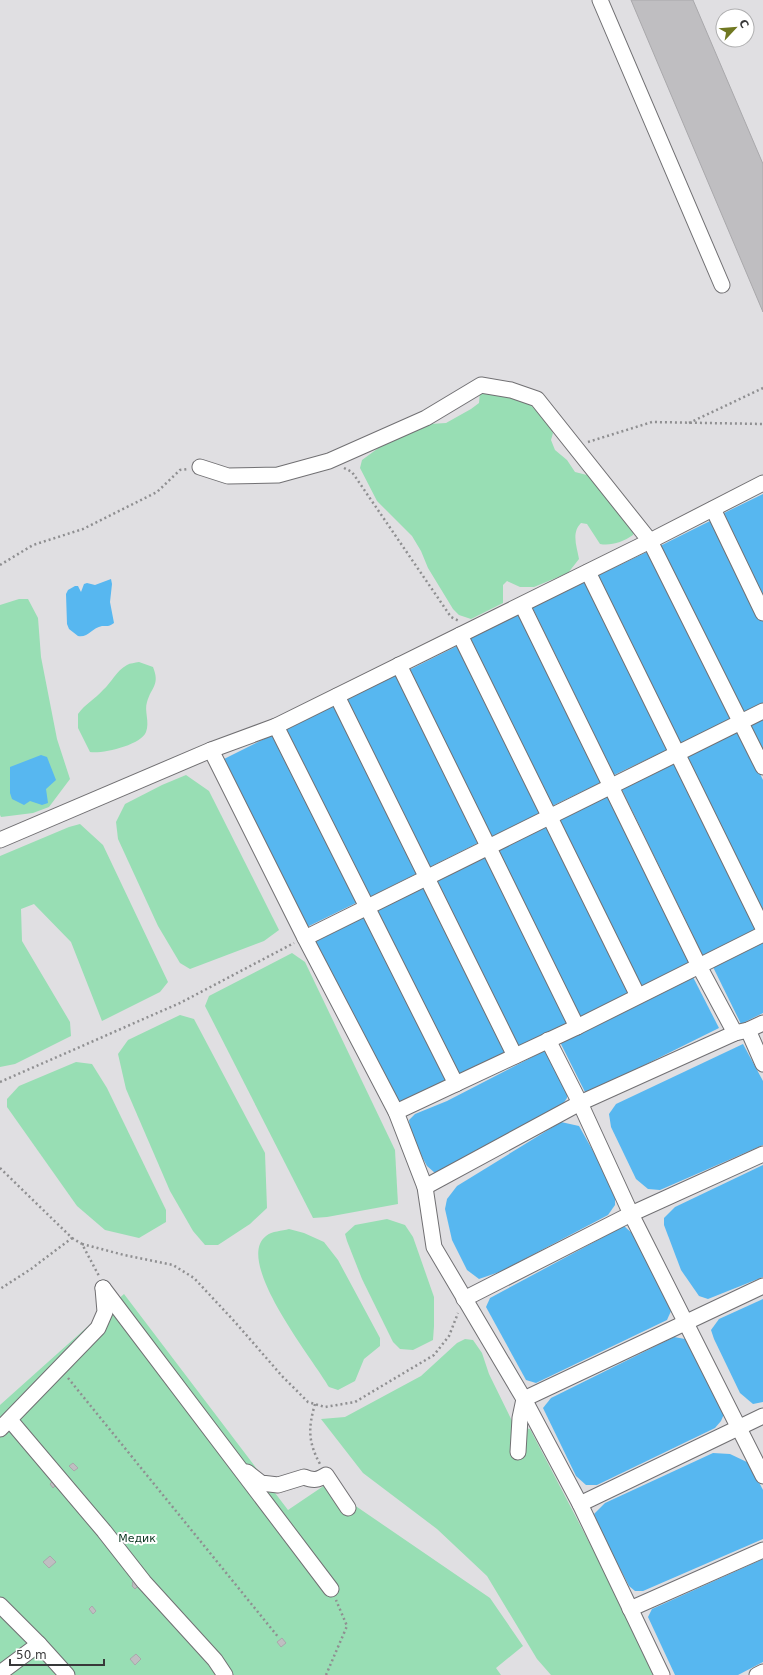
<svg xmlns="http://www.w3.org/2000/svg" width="763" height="1675" viewBox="0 0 763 1675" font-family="'DejaVu Sans',sans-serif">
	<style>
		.green { fill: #98deb4 }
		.water { fill: #57b7f0 }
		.building { fill: #bfbec1; stroke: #a9a8ab }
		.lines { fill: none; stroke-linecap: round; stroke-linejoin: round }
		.minor-casing { stroke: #717073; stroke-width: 17 }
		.path { stroke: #8f8f91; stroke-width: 2.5; stroke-dasharray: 2 3; stroke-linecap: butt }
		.minor { stroke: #fff; stroke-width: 15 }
		.labels { text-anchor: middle; stroke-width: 4; stroke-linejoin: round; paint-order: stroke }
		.park-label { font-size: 11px; fill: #0b3620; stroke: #fff }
	</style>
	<rect width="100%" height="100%" fill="#e0dfe2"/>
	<!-- green -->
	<g class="green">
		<path d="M480 391 523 398 542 416 553 433 551 440 555 450 567 460 575 472 587 475 631 524 634 532 633 535C623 542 611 546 600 544L587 524 581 523C571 533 577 547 579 559L568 573 534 587H520L507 581 503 585V603L471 619 459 615 453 609 428 568 421 551 412 536 377 501 360 468 362 460 388 441 430 424 446 423 471 409 479 403Z"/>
		<path d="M19 599H28L38 618 41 657 57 739 70 779 49 807 33 813 1 817 0 815V605Z"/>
		<path d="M139 662 153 667C160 685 152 686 147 702 144 711 150 722 146 732 141 745 103 754 90 752L78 728V714C85 704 95 699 103 690 112 682 116 671 127 665 130 663 135 663 139 662Z"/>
		<path d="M186 775 209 791 279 930 264 941 190 969 180 963 158 926 118 839 116 822 125 804 162 785Z"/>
		<path d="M80 824 103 845 168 982 160 992 102 1021 71 942 34 904 21 909 22 941 70 1022 71 1036 15 1064 0 1067V856L69 827Z"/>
		<path d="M292 953 305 962 395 1150 398 1204 327 1217 313 1218 205 1006 209 996Z"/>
		<path d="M180 1015 194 1019 265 1153 267 1208 250 1224 218 1245H205L193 1231 170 1191 126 1089 118 1054 128 1040Z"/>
		<path d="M76 1062 92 1064 107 1088 166 1210V1222L139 1238 105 1230 77 1206 7 1107V1099L19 1086Z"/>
		<path d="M387 1219 405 1225 413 1237 434 1297V1326L433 1340 413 1350 400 1349 393 1342 362 1279 347 1241 345 1234 355 1225Z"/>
		<path d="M289 1229 304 1233 324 1242 338 1260 380 1338V1346L364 1359 355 1381 338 1390 329 1387C315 1362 233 1261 266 1236 272 1231 282 1231 289 1229Z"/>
		<path d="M124 1294 288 1510 325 1485 490 1598 523 1646 496 1668 501 1675H0V1405Z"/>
		<path d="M465 1339 473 1340 482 1353 489 1374 514 1425 530 1429 613 1588 654 1675H551L537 1659 487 1576 437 1529 363 1473 321 1419 345 1417 421 1376 457 1343Z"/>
	</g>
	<!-- water -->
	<g class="water">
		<path d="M763 494V599L722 514Z"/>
		<path d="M714 519 763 620V703L742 714 660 546Z"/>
		<path d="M651 550 733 718 679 745 597 576Z"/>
		<path d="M111 579 112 584 110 602 114 623C109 627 107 626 102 626 92 628 88 638 78 636L69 629 67 624 66 594 68 590 75 586H78L81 592 84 584 87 583 95 585Z"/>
		<path d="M587 581 669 749 614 775 532 607Z"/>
		<path d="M522 613 604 781 550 807 468 639Z"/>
		<path d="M461 644 543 812 488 839 407 671Z"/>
		<path d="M398 674 480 842 426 869 344 701Z"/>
		<path d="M338 704 420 872 366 899 284 730Z"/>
		<path d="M763 718V759L747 726Z"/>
		<path d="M739 731 763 780V917L685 757Z"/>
		<path d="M276 733 360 901 305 928 222 760Z"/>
		<path d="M41 755 47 757 56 780 46 789 48 803 42 805 30 801 24 805 12 799 10 793V767Z"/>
		<path d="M675 762 757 930 703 956 621 788Z"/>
		<path d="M611 794 693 962 639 989 557 821Z"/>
		<path d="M550 824 632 992 578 1019 496 850Z"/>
		<path d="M488 856 570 1024 515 1050 433 882Z"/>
		<path d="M429 885 511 1053 457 1080 375 911Z"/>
		<path d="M368 914 452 1081 398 1108 314 941Z"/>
		<path d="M763 942V1013L741 1024 713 967Z"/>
		<path d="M693 977 719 1028 586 1094 560 1042Z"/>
		<path d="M743 1044 763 1081V1145L660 1190 648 1189 636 1179 611 1127 609 1114 616 1104Z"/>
		<path d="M546 1050 567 1094V1098L563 1104 435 1173 427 1166 411 1137 409 1120 415 1114 447 1101Z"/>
		<path d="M561 1122 579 1126 597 1158 615 1198V1205L608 1215 502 1271 479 1279 467 1270 452 1240 445 1209 447 1199 457 1186Z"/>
		<path d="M763 1165V1277L708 1299 699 1296 681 1270 664 1225V1218L675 1207Z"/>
		<path d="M624 1226 633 1234 671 1311 667 1320 536 1383 526 1380 486 1307 490 1298Z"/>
		<path d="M763 1299V1402L753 1404 740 1393 714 1339 711 1330 719 1319Z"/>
		<path d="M674 1337 685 1339 724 1414 721 1421 715 1428 597 1485H586L576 1476 543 1408 551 1398Z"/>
		<path d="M713 1453 730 1454 749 1463 763 1490V1539L643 1591H635L629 1586 603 1535 594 1514 605 1503Z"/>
		<path d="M763 1559V1662L738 1675H675L648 1617 652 1609Z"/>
	</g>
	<!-- building -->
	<g class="building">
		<path d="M631 0H693L763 164V312Z"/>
		<path d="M73 1463 78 1468 74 1471 69 1466Z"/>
		<path d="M54 1480 57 1484 53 1488 50 1484Z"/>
		<path d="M125 1531 128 1535 123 1540 120 1536Z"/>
		<path d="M50 1556 56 1562 49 1568 43 1562Z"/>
		<path d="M135 1579 140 1584 135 1589 132 1586 133 1584 132 1583Z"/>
		<path d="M92 1606 96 1611 93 1614 89 1609Z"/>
		<path d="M282 1638 286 1643 281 1647 277 1642Z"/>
		<path d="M136 1654 141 1659 135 1665 130 1659Z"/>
	</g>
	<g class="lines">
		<!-- minor casing -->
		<g class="minor-casing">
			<g id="minor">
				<path d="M600 0 722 285"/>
				<path d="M200 467 228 476 278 475 329 461 426 418 481 385 511 390 537 399 650 541 763 767"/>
				<path d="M713 509 763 613"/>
				<path d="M588 572 763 928"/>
				<path d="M522 605 699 966 735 1033"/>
				<path d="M460 635 638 996"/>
				<path d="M399 665 577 1027"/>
				<path d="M337 696 515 1056"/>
				<path d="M276 726 456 1084"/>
				<path d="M0 840 211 750"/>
				<path d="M305 938 763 711"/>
				<path d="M748 1030 763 1064"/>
				<path d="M548 1040 580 1103 631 1214 763 1476"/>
				<path d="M396 1112 577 1027 763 934"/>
				<path d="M425 1187 580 1103 735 1033 748 1030 763 1023"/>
				<path d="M103 1288 331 1589"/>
				<path d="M464 1299 631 1214 763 1154"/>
				<path d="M10 1420 104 1531 144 1582 215 1660 225 1675"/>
				<path d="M0 1429 98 1328 105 1312 103 1288"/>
				<path d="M518 1452 520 1418 524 1399 763 1286"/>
				<path d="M247 1472 261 1483 278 1485 304 1477C314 1481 318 1480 326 1475L348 1508"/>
				<path d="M580 1504 763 1416"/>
				<path d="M0 1605 39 1644 67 1675"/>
				<path d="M630 1609 763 1550"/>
				<path d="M0 1673 39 1644"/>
				<path d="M662 1675 580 1504 524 1399 434 1247 425 1187 396 1112 305 938 211 750 276 726 650 541 763 483"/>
				<path d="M757 1675 763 1672"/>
			</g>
		</g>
		<!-- path -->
		<g class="path">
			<path d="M689 423 763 388"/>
			<path d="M588 442 652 422 763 424"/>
			<path d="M344 468 352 472 451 617 459 621"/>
			<path d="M0 565 33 545 83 529 157 492 180 470 188 469"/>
			<path d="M0 1082 180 1003 294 943"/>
			<path d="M0 1168 72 1238 31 1269 0 1289"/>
			<path d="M72 1238 82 1244 99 1276"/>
			<path d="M82 1244 124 1255 173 1265 194 1278 235 1322 282 1376 308 1402 325 1407 355 1402 434 1355 449 1336 458 1313"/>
			<path d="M68 1378 279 1638"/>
			<path d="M315 1404C308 1428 308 1442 320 1464"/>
			<path d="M326 1675 347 1626 336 1600"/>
		</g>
		<!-- minor -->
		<use href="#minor" class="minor"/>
	</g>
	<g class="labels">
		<!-- park labels -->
		<g class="park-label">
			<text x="137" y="1542">Медик</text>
		</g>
	</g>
	<!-- north arrow -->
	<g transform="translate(735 28) rotate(64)"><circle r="19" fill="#ffffff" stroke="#afafb0"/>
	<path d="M0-3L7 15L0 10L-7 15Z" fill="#707821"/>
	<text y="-6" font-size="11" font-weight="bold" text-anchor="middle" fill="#383839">С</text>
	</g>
	<!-- scale -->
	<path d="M10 1659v6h94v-6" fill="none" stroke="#383839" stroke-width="2"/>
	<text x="16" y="1659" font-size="12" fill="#383839" stroke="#ffffff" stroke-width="3" paint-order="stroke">50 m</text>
</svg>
